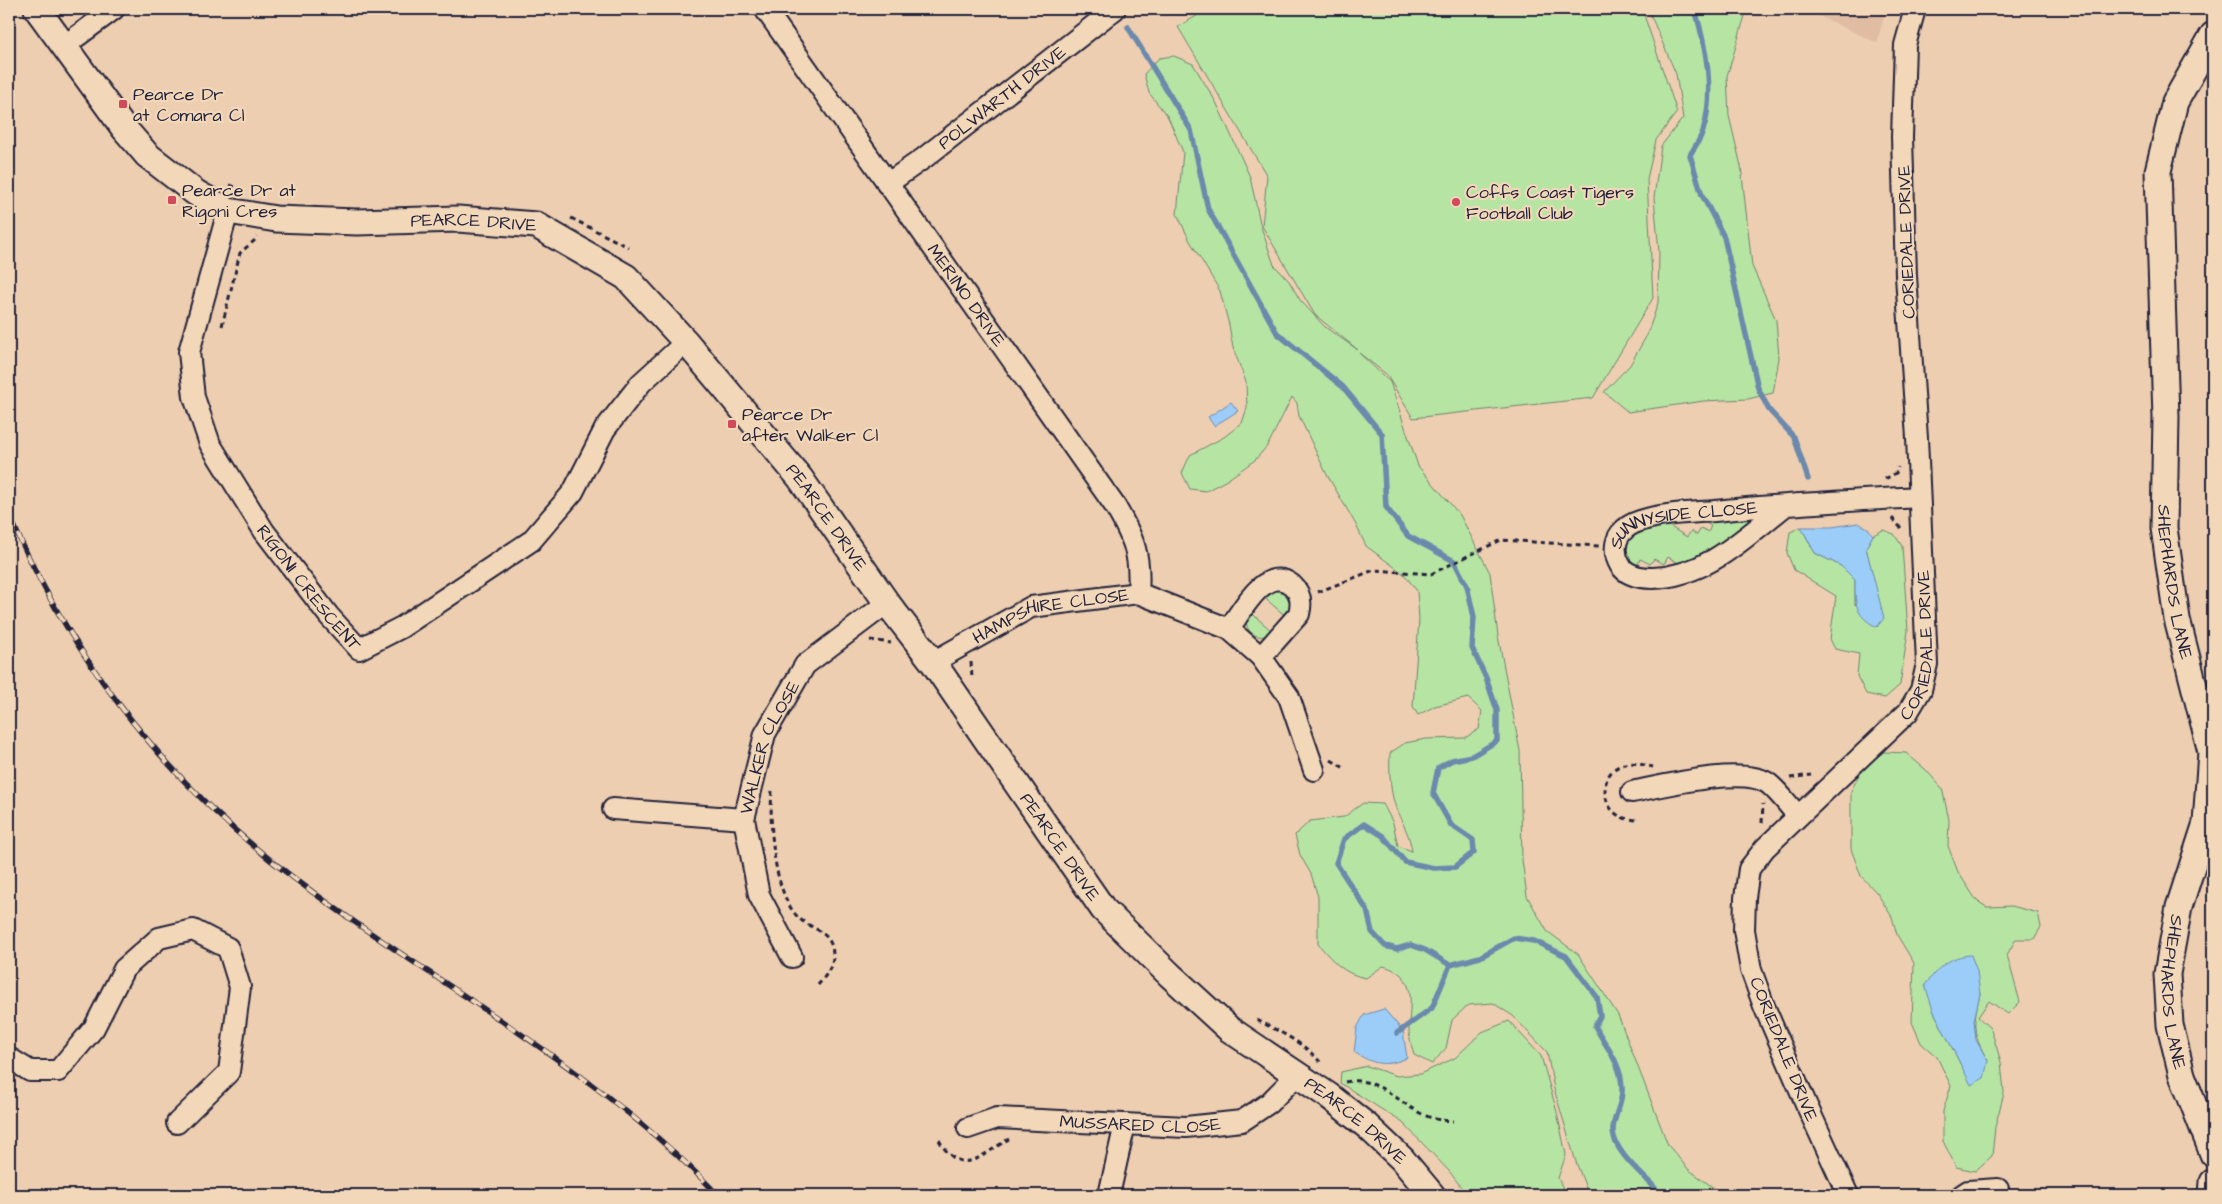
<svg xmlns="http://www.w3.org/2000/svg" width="2222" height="1204" viewBox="0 0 2222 1204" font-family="'Architects Daughter',sans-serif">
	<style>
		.built { fill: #e0bda2 }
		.green { fill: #b6e4a2; stroke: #6c836e; fill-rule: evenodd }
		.water { fill: #9ccdf8; stroke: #6b89ac }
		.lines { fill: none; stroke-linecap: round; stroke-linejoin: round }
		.stream { stroke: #6b89ac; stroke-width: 5.5 }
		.minor-casing { stroke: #22223b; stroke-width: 24 }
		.tertiary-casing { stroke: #22223b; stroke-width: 29 }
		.path { stroke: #22223b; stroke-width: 3; stroke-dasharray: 5 4; stroke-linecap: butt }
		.minor { stroke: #f2d7b9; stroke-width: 20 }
		.tertiary { stroke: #f2d7b9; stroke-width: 25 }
		.rail-casing { stroke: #22223b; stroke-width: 5.5 }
		.rail { stroke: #f2d7b9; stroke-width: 4; stroke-dasharray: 11; stroke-linecap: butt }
		.poi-dot { fill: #d1495b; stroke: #f2d7b9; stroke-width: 2 }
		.labels { text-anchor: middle; stroke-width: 4.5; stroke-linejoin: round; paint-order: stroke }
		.poi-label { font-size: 18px; fill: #22223b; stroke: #f2d7b9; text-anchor: start }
		.street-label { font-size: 18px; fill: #22223b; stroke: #f2d7b9 }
	</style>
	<rect width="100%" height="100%" fill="#eeceb1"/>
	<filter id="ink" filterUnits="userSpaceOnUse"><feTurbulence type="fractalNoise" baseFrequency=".02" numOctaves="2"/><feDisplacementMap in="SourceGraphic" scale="10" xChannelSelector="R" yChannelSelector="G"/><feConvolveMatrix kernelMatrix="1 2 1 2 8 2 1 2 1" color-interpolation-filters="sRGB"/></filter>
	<g filter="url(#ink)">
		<!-- built -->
		<path class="built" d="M1804 9H1886L1877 43Z"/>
		<!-- green -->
		<g class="green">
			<path d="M1208 9H1642L1677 112 1656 140 1647 179 1653 298 1593 398 1413 418 1386 374 1359 353 1390 382 1418 466 1460 515 1490 573 1498 636 1520 751 1522 860 1527 896 1547 931 1578 954 1618 1015 1668 1145 1688 1169 1718 1191 1719 1195H1592L1586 1188 1576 1162 1554 1089 1547 1052 1513 1016 1493 1003 1468 1005 1452 1020 1446 1048 1432 1064 1414 1055C1412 1047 1409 1039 1409 1031 1409 1003 1419 975 1383 966L1366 978C1343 974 1333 961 1318 944V897L1311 874 1300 855 1295 835 1310 821 1344 817 1363 803 1383 804 1393 823 1398 846 1412 851C1409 833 1404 827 1397 811 1390 794 1389 771 1390 753L1405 743 1426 739 1465 738 1479 729 1482 711 1468 698 1435 706 1418 715 1413 707 1419 619 1417 591 1404 574 1366 546 1355 523 1326 473 1299 416 1297 403 1292 397 1268 445 1255 460 1227 480 1206 491 1190 489 1182 473 1190 455 1224 437 1242 423 1247 408 1246 382 1233 348 1229 325 1220 291 1190 241 1177 214 1183 152 1168 117 1149 93 1144 74 1159 58 1174 56 1193 64 1216 102 1250 177 1261 227 1274 265 1289 281 1300 300 1325 327 1358 350 1315 315 1262 226 1267 176 1178 27Z"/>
			<path d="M1648 9H1747L1727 76 1729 116 1741 166 1752 266 1776 320 1779 358 1773 393 1748 399 1704 401 1628 412 1604 392 1630 365 1647 335 1658 303 1659 252 1654 198 1661 146 1683 118 1676 74Z"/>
			<path d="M1765 516 1685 567 1668 557 1664 564 1654 559 1650 564 1640 559 1638 564 1652 571 1637 570 1627 562 1623 542 1629 535 1664 523 1687 537 1691 531 1697 535 1701 528 1708 532 1711 526 1699 519Z"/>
			<path d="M1801 527 1815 553 1841 566 1855 580V605L1873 578 1866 548 1873 535 1883 530 1894 534 1902 546 1908 631 1900 685 1885 698 1866 694 1857 676 1859 654 1835 649 1830 639 1836 596 1794 570 1787 553 1790 532Z"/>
			<path d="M1278 589 1287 593 1292 601 1288 618 1261 595Z"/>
			<path d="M1248 610 1274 633C1255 643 1241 630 1248 610Z"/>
			<path d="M1884 752 1906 753 1925 769 1942 788 1949 820 1948 846 1958 872 1977 901 1987 907 2012 906 2038 913 2041 927 2034 939H2016L2007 955 2020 1002 2008 1014 1989 1001 1978 1017 1991 1029 2001 1062 2004 1093 1995 1127 1992 1156 1975 1171 1956 1167 1943 1141V1111L1951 1086 1937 1057 1921 1043 1912 1022 1914 963 1897 935 1892 917 1877 893 1861 876 1851 849V791L1863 767ZM1980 993C1973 1026 1971 1031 1988 1061L1962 1067 1933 1010Z"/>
			<path d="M1509 1021 1541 1056 1557 1112 1566 1155 1558 1178 1566 1195H1467L1449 1171 1403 1123 1340 1083 1341 1072 1367 1066 1397 1076 1420 1074 1455 1058 1482 1032Z"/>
		</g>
		<!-- water -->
		<g class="water">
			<path d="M1231 402 1238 411 1214 426 1208 417Z"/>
			<path d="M1858 523 1868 528 1873 535 1866 548 1884 618 1877 627C1854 616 1855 602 1855 580L1841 566 1815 553 1801 527H1832Z"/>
			<path d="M1971 955 1977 971 1980 994 1974 1020 1976 1040 1988 1061 1984 1078 1971 1085 1933 1010 1925 985C1938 968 1949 956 1971 955Z"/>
			<path d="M1384 1009 1403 1031 1407 1058C1385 1067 1374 1065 1354 1052L1357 1028 1364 1015Z"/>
		</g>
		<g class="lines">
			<!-- stream -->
			<g class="stream">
				<path d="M1695 9C1706 48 1715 91 1703 131 1700 140 1694 148 1690 155L1702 195 1724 237 1758 388 1769 410 1794 437 1808 479"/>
				<path d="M1128 27 1191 130 1208 209 1277 333 1343 387 1382 434 1386 507 1408 536 1454 561 1467 586 1474 617 1472 648 1486 678 1497 710V741L1472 756 1452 760 1438 768 1433 793 1451 825 1473 840 1474 852 1455 867 1434 868 1405 862 1383 836 1364 824 1344 839 1336 863 1367 910 1372 932 1385 946 1397 949 1411 945 1425 950 1450 965 1480 957 1514 938 1534 941 1566 956 1597 997 1600 1016 1595 1026C1606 1047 1622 1064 1622 1089 1623 1103 1613 1117 1613 1130 1613 1151 1642 1174 1655 1188L1658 1195"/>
				<path d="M1397 1033 1432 1008 1450 965"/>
			</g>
			<!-- minor casing -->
			<g class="minor-casing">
				<g id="minor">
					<path id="s1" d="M765 9 1115 506C1134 539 1141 555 1138 593"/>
					<path d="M64 46 114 9"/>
					<path id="s2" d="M887 184 924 158 1115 9"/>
					<path id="s3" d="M228 211 189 352 194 397 210 444 264 531 329 616 359 649 402 627 531 541 573 492 605 429 641 383 686 342"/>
					<path id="s4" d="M1786 505C1745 537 1708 576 1653 578 1640 578 1627 576 1620 565 1614 555 1614 542 1621 533 1626 527 1633 523 1640 521 1664 513 1691 513 1715 511 1783 504 1851 501 1919 497"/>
					<path d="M1229 629C1241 612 1266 563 1292 585 1301 593 1302 602 1299 614L1261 657"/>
					<path id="s5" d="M933 662 1031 607 1138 593 1229 629 1261 657 1289 697 1314 770"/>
					<path d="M1632 792C1662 786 1745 765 1769 784 1780 793 1789 806 1798 816"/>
					<path d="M613 809 744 819"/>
					<path id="s6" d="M792 957 759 895 744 819 765 734 805 665 887 603"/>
					<path d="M9 1058 30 1071H58L94 1028 124 969 159 938 193 930 228 948 240 987 229 1072 177 1123"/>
					<path id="s7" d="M968 1128 997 1118 1186 1127 1242 1121 1269 1103 1297 1075"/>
					<path d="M1109 1195 1125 1124"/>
					<path id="s8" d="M1848 1195 1807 1106 1764 1006 1751 970 1744 930 1745 898 1749 869 1765 848 1908 712 1921 690 1927 664 1917 438 1906 276 1902 137 1905 45 1915 9"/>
					<path d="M1962 1195 1968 1191 1998 1189"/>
				</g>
			</g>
			<!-- tertiary casing -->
			<g class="tertiary-casing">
				<g id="tertiary">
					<path id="s9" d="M37 9 123 127 147 155 196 193 228 211 276 219 357 222 458 219 536 225 626 277 686 342 800 478 887 603 933 662 1103 909 1170 975 1229 1029 1329 1096 1367 1126 1402 1159 1432 1195"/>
					<path id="s10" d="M2213 35 2175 102 2158 171 2166 417 2164 528 2177 619 2211 752 2206 823 2179 907 2167 974 2170 1025 2182 1075 2213 1154"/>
					<path d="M2212 1195 2213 1182"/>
				</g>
			</g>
			<!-- path -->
			<g class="path">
				<path d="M230 185 243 190"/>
				<path d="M571 218 628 247"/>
				<path d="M222 326 240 253 255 240 256 236"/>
				<path d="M1885 479 1896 473 1898 467"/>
				<path d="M1892 518 1901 528"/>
				<path d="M1318 592 1374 570 1431 574 1501 540 1599 546"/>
				<path d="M870 640 891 643"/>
				<path d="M971 662 972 678"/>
				<path d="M1331 760 1346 769"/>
				<path d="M1790 778 1811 775"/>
				<path d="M772 791C769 824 773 897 801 920 812 928 828 932 832 947 836 963 828 973 818 985"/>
				<path d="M1636 820C1632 819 1627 819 1624 818 1599 810 1598 770 1625 764 1634 762 1644 765 1653 767"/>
				<path d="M1762 823 1763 804"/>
				<path d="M1257 1020C1280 1032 1303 1042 1320 1062"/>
				<path d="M1345 1082C1377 1075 1396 1101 1422 1114 1432 1119 1443 1121 1453 1121"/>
				<path d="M939 1140C962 1181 983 1153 1009 1139"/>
			</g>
			<!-- minor -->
			<use href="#minor" class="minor"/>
			<!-- tertiary -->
			<use href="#tertiary" class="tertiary"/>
			<!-- rail casing -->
			<g class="rail-casing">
				<path id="rail" d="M9 514C66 649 158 771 273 862 418 976 589 1060 718 1195"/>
			</g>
			<!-- rail -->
			<use href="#rail" class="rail"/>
		</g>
	</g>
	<!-- markers -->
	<g class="poi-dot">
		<rect x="118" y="99" width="10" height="10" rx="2.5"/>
		<rect x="167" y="195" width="10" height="10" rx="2.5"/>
		<circle cx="1456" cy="202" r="5"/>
		<rect x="727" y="419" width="10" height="10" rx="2.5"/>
	</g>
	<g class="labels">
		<!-- poi labels -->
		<g class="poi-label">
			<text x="133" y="100">Pearce Dr<tspan x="133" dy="21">at Comara Cl</tspan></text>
			<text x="182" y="196">Pearce Dr at<tspan x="182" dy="21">Rigoni Cres</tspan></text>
			<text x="1466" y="198">Coffs Coast Tigers<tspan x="1466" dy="21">Football Club</tspan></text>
			<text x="742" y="420">Pearce Dr<tspan x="742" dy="21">after Walker Cl</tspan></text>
		</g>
		<!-- street labels -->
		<g class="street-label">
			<text dy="6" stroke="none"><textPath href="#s2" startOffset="144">POLWARTH DRIVE</textPath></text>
			<text dy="6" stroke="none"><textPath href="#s9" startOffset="528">PEARCE DRIVE</textPath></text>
			<text transform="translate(1906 242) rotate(-92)" y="6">CORIEDALE DRIVE</text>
			<text dy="6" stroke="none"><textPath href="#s1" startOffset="350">MERINO DRIVE</textPath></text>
			<text dy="6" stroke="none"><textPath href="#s9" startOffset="1008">PEARCE DRIVE</textPath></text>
			<text dy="6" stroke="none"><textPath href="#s4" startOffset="288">SUNNYSIDE CLOSE</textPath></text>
			<text dy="6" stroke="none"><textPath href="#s10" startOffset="560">SHEPHARDS LANE</textPath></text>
			<text dy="6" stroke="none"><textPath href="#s3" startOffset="416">RIGONI CRESCENT</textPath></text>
			<text dy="6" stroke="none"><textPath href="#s5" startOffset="129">HAMPSHIRE CLOSE</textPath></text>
			<text dy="6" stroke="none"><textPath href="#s8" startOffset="640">CORIEDALE DRIVE</textPath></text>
			<text dy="6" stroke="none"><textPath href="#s6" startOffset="224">WALKER CLOSE</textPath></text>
			<text dy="6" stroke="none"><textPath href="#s9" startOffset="1412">PEARCE DRIVE</textPath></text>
			<text dy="6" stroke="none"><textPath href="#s10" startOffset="980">SHEPHARDS LANE</textPath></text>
			<text transform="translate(1784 1049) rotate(68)" y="6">CORIEDALE DRIVE</text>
			<text dy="6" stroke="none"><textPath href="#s7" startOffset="174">MUSSARED CLOSE</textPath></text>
			<text dy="6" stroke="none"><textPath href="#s9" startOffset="1818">PEARCE DRIVE</textPath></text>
		</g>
	</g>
	<!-- margin -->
	<rect width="2222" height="1204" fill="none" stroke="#f2d7b9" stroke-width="30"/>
	<rect x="15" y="15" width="2192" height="1174" fill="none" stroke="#22223b" stroke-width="2" filter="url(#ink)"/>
</svg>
